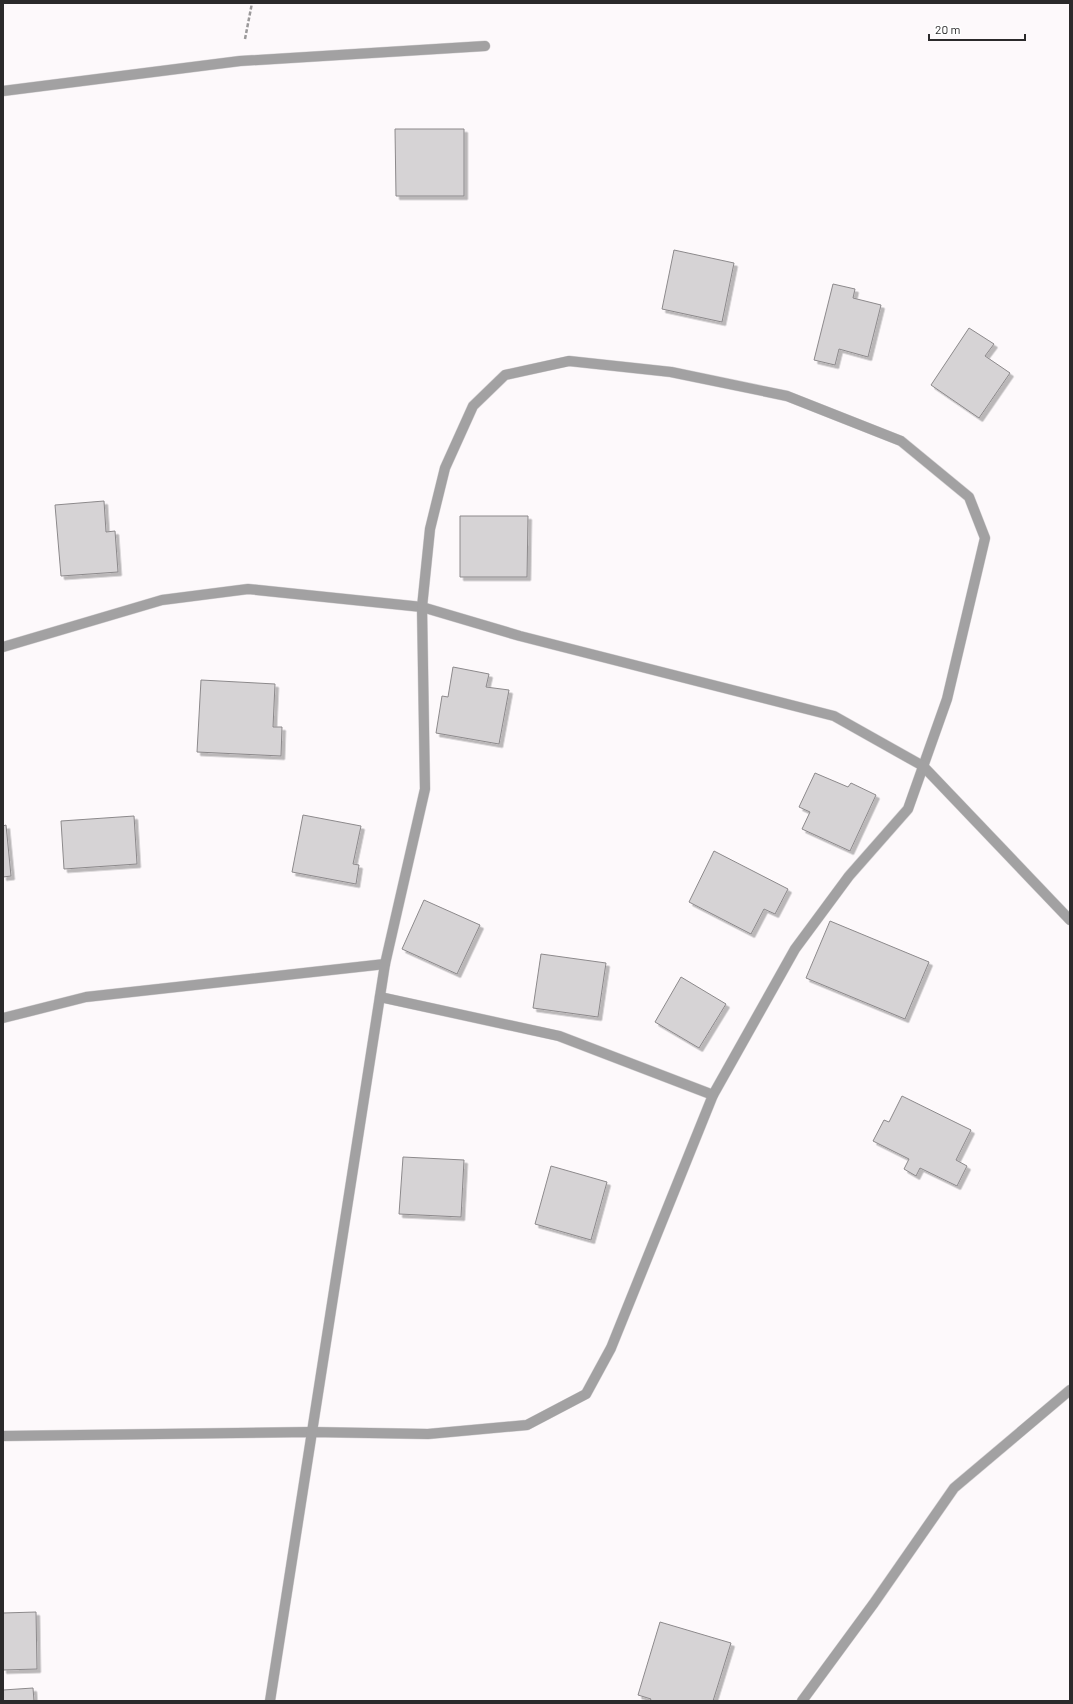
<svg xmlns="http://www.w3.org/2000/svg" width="1073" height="1704" viewBox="0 0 1073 1704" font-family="Barlow,sans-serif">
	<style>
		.building { fill: #d6d3d5; stroke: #8c898b; filter: url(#shadow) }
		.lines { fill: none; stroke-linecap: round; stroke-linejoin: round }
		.minor-casing { stroke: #d7d4d6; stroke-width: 11 }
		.path { stroke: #9b999a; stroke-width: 2.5; stroke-dasharray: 4 2; stroke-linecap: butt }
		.minor { stroke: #a2a1a2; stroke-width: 10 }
	</style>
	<defs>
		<filter id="shadow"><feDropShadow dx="3.5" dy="3.5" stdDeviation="0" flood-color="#0004"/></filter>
	</defs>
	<rect width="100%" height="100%" fill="#fdf9fb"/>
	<!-- building -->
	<g class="building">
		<path d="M395 129H464V196H396Z"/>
		<path d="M674 250 734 263 722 322 662 309Z"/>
		<path d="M833 284 855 289 853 298 881 305 868 357 839 349 835 365 814 360Z"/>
		<path d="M969 328 994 344 985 356 1010 373 979 418 931 385Z"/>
		<path d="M104 501 106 532 115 531 118 572 61 576 55 505Z"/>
		<path d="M460 516H528L527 577H460Z"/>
		<path d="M453 667 489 674 486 687 509 690 499 744 436 733 442 696 448 697Z"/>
		<path d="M201 680 275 684 273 727H282L281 756 197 752Z"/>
		<path d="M815 773 848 787 851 783 876 795 850 851 802 829 810 812 799 807Z"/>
		<path d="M303 815 361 826 353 864 359 865 356 884 292 872Z"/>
		<path d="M134 816 137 864 64 869 61 821Z"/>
		<path d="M6 825 11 876 3 877V826Z"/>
		<path d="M714 851 788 889 775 914 764 909 751 934 689 902Z"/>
		<path d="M424 900 480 925 457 974 402 949Z"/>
		<path d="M830 921 929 962 905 1019 806 978Z"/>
		<path d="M541 954 606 963 598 1017 533 1008Z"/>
		<path d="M681 977 726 1004 699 1048 655 1022Z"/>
		<path d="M902 1096 971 1130 956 1160 967 1166 957 1186 920 1168 916 1176 904 1169 909 1159 873 1141 884 1120 889 1122Z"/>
		<path d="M403 1157 464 1160 461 1217 399 1214Z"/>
		<path d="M551 1166 607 1182 591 1240 535 1224Z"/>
		<path d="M36 1612 37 1669 3 1670V1613Z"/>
		<path d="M660 1622 731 1643 713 1701H650L651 1699 638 1695Z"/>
		<path d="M33 1688 34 1701H3V1690Z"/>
	</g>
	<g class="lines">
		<!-- minor casing -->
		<g class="minor-casing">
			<g id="minor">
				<path d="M3 91 240 61 485 46"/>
				<path d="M3 647 162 600 248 589 422 607 430 529 445 468 473 406 505 375 569 361 671 372 787 396 901 441 969 497 985 538 947 699 908 809 849 876 795 949 713 1095 611 1348 586 1394 527 1425 428 1434 311 1432 3 1436"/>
				<path d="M380 997 559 1036 713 1095"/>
				<path d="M3 1018 86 997 385 964"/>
				<path d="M270 1701 385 964 425 789 422 607 520 636 834 716 923 766 1070 920"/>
				<path d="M802 1701 874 1603 954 1488 1070 1390"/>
			</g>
		</g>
		<!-- path -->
		<path class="path" d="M245 39 252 3"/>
		<!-- minor -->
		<use href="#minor" class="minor"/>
	</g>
	<!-- border -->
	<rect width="1073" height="1704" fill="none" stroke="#2b2a2b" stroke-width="8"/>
	<!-- scale -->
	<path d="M929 34v6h96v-6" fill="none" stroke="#2b2a2b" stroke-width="2"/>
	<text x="935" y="34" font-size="12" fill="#2b2a2b" stroke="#ffffff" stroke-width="3" paint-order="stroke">20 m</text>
</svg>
